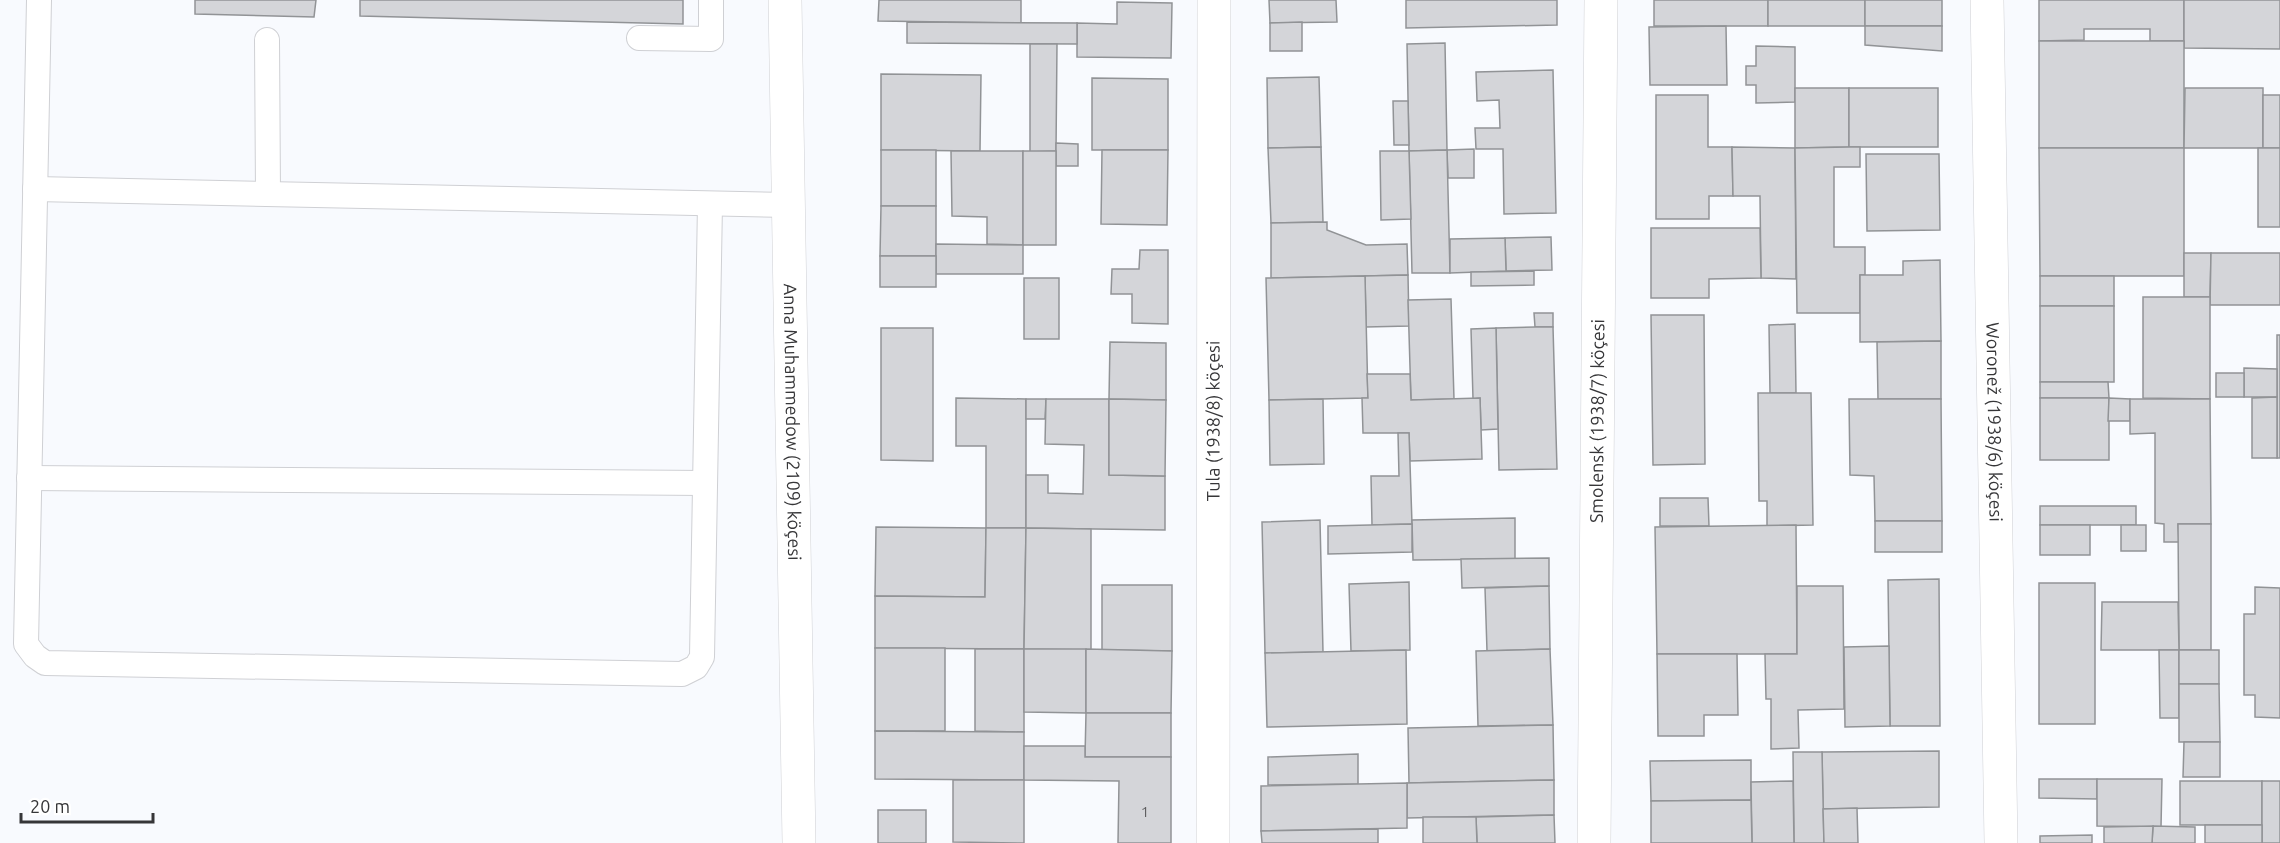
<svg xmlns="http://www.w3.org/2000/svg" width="2280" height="843" viewBox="0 0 2280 843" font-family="Ubuntu,sans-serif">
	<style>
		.building { fill: #d4d5d9; stroke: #919396; stroke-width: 1.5 }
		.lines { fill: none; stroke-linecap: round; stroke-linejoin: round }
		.lane-casing { stroke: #cfd0d4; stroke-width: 26 }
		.street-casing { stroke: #cfd0d4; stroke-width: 34 }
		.lane { stroke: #fff; stroke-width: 24 }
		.street { stroke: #fff; stroke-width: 33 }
		.labels { text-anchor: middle; stroke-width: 4.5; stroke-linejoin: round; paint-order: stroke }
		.number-label { font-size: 15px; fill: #5e5e60 }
		.street-label { font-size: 18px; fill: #363638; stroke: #fff }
	</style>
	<rect width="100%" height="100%" fill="#f8fafe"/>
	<!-- building -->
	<g class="building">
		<path d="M195 0H316L314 17 195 14Z"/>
		<path d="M360 0H683V24L360 16Z"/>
		<path d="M879 0H1021V23L878 21Z"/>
		<path d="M1269 0H1336L1337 22 1270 23Z"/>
		<path d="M1406 0H1557V25L1406 28Z"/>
		<rect x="1654" y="0" width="114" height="26"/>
		<rect x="1768" y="0" width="97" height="26"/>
		<rect x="1865" y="0" width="77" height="26"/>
		<path d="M2039 0H2184V41H2150V29H2084V40L2039 41Z"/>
		<path d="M2184 0H2280V49L2184 48Z"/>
		<path d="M1117 2 1172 3 1171 58 1077 57V23L1117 24Z"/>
		<path d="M907 22 1077 23V44L907 43Z"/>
		<path d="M1302 22V51H1270V23Z"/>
		<path d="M1726 26 1727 85H1650L1649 27Z"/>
		<path d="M1865 26H1942V51L1865 45Z"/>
		<rect x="2039" y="41" width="145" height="107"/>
		<path d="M1445 43 1447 150 1409 151 1407 44Z"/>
		<path d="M1030 44H1057L1056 151 1030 152Z"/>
		<path d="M1756 46 1795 47V102L1756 103V85H1746V66H1756Z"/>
		<path d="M1553 70 1556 213 1504 214 1503 149H1476L1475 128H1500L1499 100 1477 101 1476 72Z"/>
		<path d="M881 74 981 75 980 151 881 150Z"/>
		<path d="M1319 77 1321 147 1268 148 1267 78Z"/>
		<path d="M1092 78 1168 79V150H1092Z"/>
		<path d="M1795 88H1849V147L1795 148Z"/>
		<rect x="1849" y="88" width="89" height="59"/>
		<path d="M2185 88H2263V148H2184Z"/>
		<path d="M1656 95H1708V147H1732L1733 196H1709V219H1656Z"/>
		<rect x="2263" y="95" width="17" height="53"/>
		<path d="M1393 101H1408L1409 145H1394Z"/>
		<path d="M1056 143 1078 144V166H1056Z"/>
		<path d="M1321 147 1323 222 1271 223 1268 148Z"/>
		<path d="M1732 147 1795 148 1796 279 1761 278 1760 196H1733Z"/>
		<path d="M1849 147H1860V167H1834V247H1865V275H1860V313H1797L1795 148Z"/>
		<path d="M2039 148H2184V276H2040Z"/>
		<rect x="2258" y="148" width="22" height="79"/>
		<path d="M1474 149V178H1448L1447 150Z"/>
		<rect x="881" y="150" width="55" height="56"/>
		<path d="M1102 150H1168L1167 225 1101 224Z"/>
		<path d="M1447 150 1450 273H1412L1409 151Z"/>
		<path d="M951 151H1023V245L987 244V217L952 216Z"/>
		<rect x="1023" y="151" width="33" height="94"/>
		<path d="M1380 151H1409L1411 219 1381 220Z"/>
		<path d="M1866 154H1939L1940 230 1867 231Z"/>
		<path d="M881 206H936V256H880Z"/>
		<path d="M1327 222V230L1366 245 1407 244 1408 275 1271 278V223Z"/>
		<path d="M1651 228H1760L1761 278 1709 279V298H1651Z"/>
		<path d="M1551 237 1552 270 1506 271 1505 238Z"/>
		<path d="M1505 238 1506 271 1450 273V239Z"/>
		<path d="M936 244 1023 245V274H936Z"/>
		<path d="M1140 250H1168V324L1132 323V294H1111L1112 269H1139Z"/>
		<path d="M2184 253H2211L2210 297H2184Z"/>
		<path d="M2211 253H2280V305H2210Z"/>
		<rect x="880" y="256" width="56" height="31"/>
		<path d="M1940 260 1941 341 1860 342V275H1903V261Z"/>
		<path d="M1534 271V285L1471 286V272Z"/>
		<path d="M1408 275 1409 326 1366 327 1365 276Z"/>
		<path d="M1365 276 1368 398 1269 400 1266 278Z"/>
		<rect x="2040" y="276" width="74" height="30"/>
		<rect x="1024" y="278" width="35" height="61"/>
		<path d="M2143 297H2210V399L2143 398Z"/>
		<path d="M1451 299 1454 399 1411 400 1408 300Z"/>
		<rect x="2040" y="306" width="74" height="76"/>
		<path d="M1534 313H1553V327H1535Z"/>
		<path d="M1651 315H1704L1705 464 1653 465Z"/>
		<path d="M1795 324 1796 393H1770L1769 325Z"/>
		<path d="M1535 327H1553L1557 469 1499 470 1496 328Z"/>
		<path d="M881 328H933V461L881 460Z"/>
		<path d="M1496 328 1498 429 1481 430 1480 398 1473 399 1471 329Z"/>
		<rect x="2277" y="335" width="3" height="123"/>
		<path d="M1941 341V399H1878L1877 342Z"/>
		<path d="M1110 342 1166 343V400L1109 399Z"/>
		<path d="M2244 368 2277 369V397H2244Z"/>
		<rect x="2216" y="373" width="28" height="24"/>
		<path d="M1367 374H1410L1411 400 1480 398 1482 459 1410 461 1409 433H1363L1362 398H1368Z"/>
		<path d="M2040 382H2108L2109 398H2040Z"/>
		<path d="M1758 393H1811L1813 525 1767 526V501H1759Z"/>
		<path d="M2277 397V458H2252V398Z"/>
		<path d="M956 398 1026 399V528H986V446H956Z"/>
		<rect x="2040" y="398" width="69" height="62"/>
		<path d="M2109 398 2130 399V421H2108Z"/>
		<path d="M1026 399H1046L1045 419H1026Z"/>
		<path d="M1046 399H1109V475L1165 476V530L1026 528V475H1048V493L1083 494 1084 445 1045 444Z"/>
		<path d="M1109 399 1166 400 1165 476 1109 475Z"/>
		<path d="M1323 399 1324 464 1270 465 1269 400Z"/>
		<path d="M1849 399H1941L1942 521H1875L1874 476 1850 475Z"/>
		<path d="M2130 399H2210L2211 524H2178L2179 542H2164V524L2155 523V433L2130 434Z"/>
		<path d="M1398 433H1409L1412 524 1372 525 1371 476H1399Z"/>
		<path d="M1660 498H1708L1709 526H1660Z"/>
		<rect x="2040" y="506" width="96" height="19"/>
		<path d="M1515 518V559L1413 560 1412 520Z"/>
		<path d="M1320 520 1323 652 1265 653 1262 522Z"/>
		<rect x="1875" y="521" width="67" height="31"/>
		<path d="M1412 524V552L1328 554V526Z"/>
		<path d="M2178 524H2211V650H2179Z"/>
		<path d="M1796 525 1797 654H1657L1655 527Z"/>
		<rect x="2040" y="525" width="50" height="30"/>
		<rect x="2121" y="525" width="25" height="26"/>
		<path d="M876 527 986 528 985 597 875 596Z"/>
		<path d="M986 528H1026L1024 649 875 648V596L985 597Z"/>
		<path d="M1026 528 1091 529V650L1024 649Z"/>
		<path d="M1549 558V586L1462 588 1461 559Z"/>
		<path d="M1939 579 1940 726H1890L1888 580Z"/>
		<path d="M1409 582 1410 650 1351 651 1349 584Z"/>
		<rect x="2039" y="583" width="56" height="141"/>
		<path d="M1102 585H1172V651L1102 650Z"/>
		<path d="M1549 586 1550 649 1487 651 1485 588Z"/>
		<path d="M1797 586H1843L1844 709 1798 710 1799 748 1771 749V699H1766L1765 654H1797Z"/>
		<path d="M2255 587 2280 588V718L2255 717V695H2244V614H2255Z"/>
		<path d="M2102 602H2178L2179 650H2101Z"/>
		<path d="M1889 646 1890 726 1845 727 1844 647Z"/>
		<rect x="875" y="648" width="70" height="83"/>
		<path d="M975 649H1024V732L975 731Z"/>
		<path d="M1024 649H1086V713L1024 712Z"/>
		<path d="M1086 649 1172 651 1171 713H1086Z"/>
		<path d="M1550 649 1553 725 1478 726 1476 651Z"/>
		<path d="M1406 650 1407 724 1267 727 1265 653Z"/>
		<path d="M2159 650H2179V718H2160Z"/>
		<rect x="2179" y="650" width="40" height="34"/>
		<path d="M1657 654H1737L1738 715H1704V736H1658Z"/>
		<path d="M2179 684H2219L2220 742H2179Z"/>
		<path d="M1086 713H1171V757H1085Z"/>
		<path d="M1553 725 1554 780 1409 783 1408 728Z"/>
		<path d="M875 731 1024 732V780L875 779Z"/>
		<path d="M2184 742H2220V777H2183Z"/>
		<path d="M1024 746H1085V757H1171V843H1118L1119 781 1024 780Z"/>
		<path d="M1939 751V807L1823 809 1822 752Z"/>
		<path d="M1793 752H1822L1824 843H1794Z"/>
		<path d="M1358 754V784L1268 785V757Z"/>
		<path d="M1751 760V800L1651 801 1650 761Z"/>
		<path d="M2039 779H2097V799L2039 798Z"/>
		<path d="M2097 779H2162L2161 827 2097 826Z"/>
		<path d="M953 780H1024V843L953 842Z"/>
		<path d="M1554 780V815L1407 818V783Z"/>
		<path d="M1793 781 1794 843H1752L1751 782Z"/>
		<rect x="2180" y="781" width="82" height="44"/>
		<rect x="2262" y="781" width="18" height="62"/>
		<path d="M1407 783V828L1261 831V786Z"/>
		<path d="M1751 800 1752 843H1651V801Z"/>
		<path d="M1857 808 1858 843H1824L1823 809Z"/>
		<rect x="878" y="810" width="48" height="33"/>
		<path d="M1554 815 1555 843H1477L1476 817Z"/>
		<path d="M1423 817H1476L1477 843H1423Z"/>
		<rect x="2205" y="825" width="57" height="18"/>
		<path d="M2153 826 2195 827V843H2152Z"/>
		<path d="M2153 826 2152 843H2104V827Z"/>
		<path d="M1378 829V843H1262L1261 831Z"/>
		<path d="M2092 835V843H2040V836Z"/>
	</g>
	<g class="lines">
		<!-- lane casing -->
		<g class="lane-casing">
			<g id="lane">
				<path d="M39 0 26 644 35 656 45 663 682 674 696 667 702 657 710 204"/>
				<path d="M639 38 711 39V0"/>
				<path d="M267 40 268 194"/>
				<path d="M35 189 789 205"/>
				<path d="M29 478 705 483"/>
			</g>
		</g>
		<!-- street casing -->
		<g class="street-casing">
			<g id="street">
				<path id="s1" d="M785 0 799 843"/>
				<path id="s2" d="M1987 0 2001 843"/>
				<path id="s3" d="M1213 843 1214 0"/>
				<path id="s4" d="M1594 843 1601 0"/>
			</g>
		</g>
		<!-- lane -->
		<use href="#lane" class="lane"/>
		<!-- street -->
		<use href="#street" class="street"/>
	</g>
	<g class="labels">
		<!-- number labels -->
		<g class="number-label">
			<text x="1145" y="817">1</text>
		</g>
		<!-- street labels -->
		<g class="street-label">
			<text dy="6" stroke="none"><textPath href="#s1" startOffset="422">Anna Muhammedow (2109) köçesi</textPath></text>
			<text dy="6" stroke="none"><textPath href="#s3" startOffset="422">Tula (1938/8) köçesi</textPath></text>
			<text dy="6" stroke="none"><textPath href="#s4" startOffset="422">Smolensk (1938/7) köçesi</textPath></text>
			<text dy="6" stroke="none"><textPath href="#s2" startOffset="422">Woronež (1938/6) köçesi</textPath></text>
		</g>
	</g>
	<!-- scale -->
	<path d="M21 813v9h132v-9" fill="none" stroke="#363638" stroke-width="3"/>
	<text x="30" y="813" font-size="18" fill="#363638" stroke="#ffffff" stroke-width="4.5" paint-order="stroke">20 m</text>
</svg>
